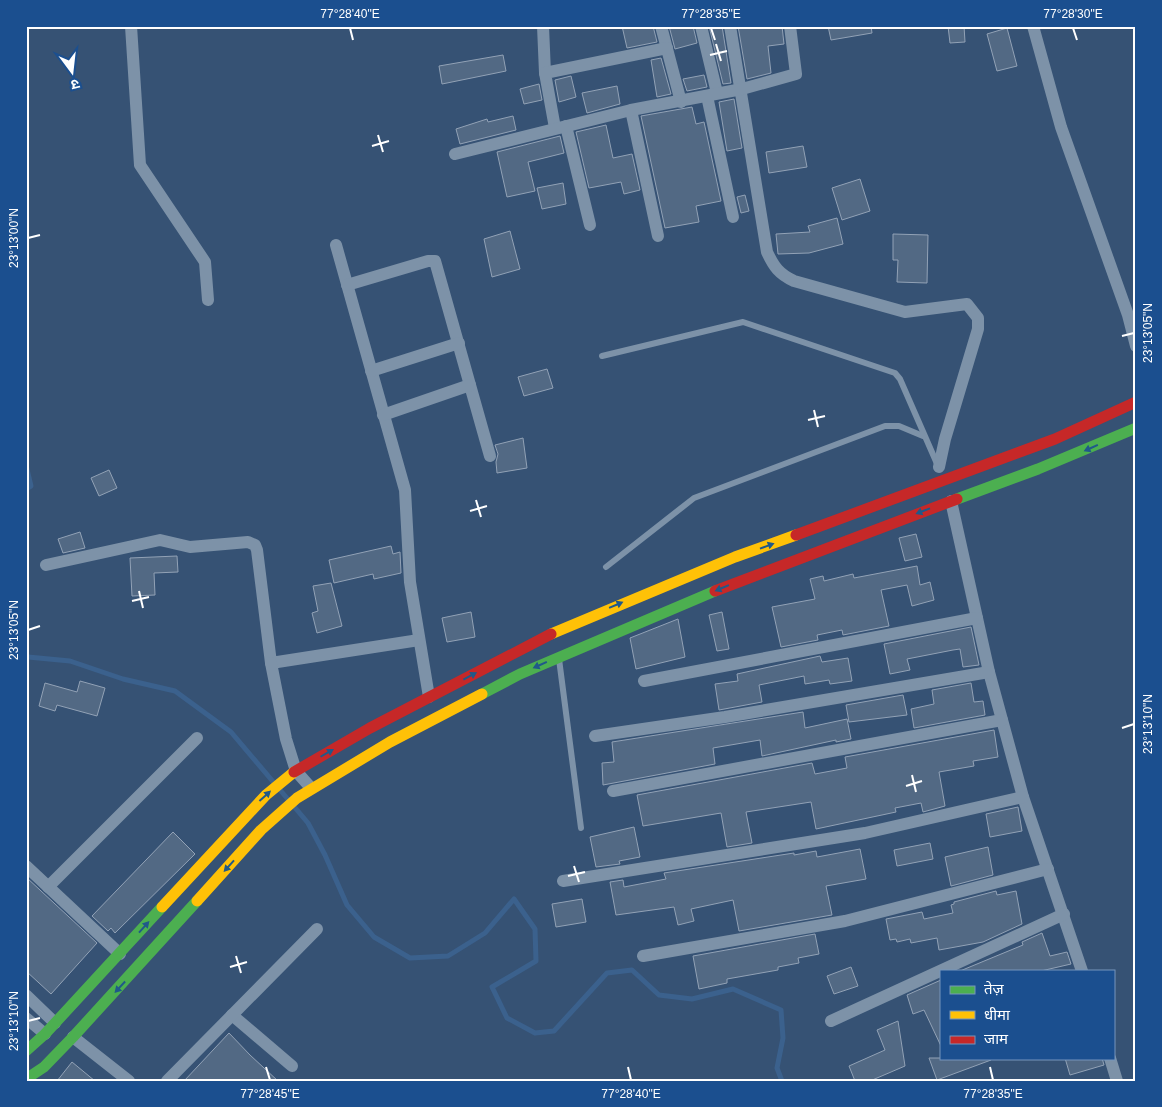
<svg xmlns="http://www.w3.org/2000/svg" width="1162" height="1107" viewBox="0 0 1162 1107" font-family="Arial,'Noto Sans Devanagari',sans-serif">
	<style>
		.lines { fill: none; stroke-linecap: round; stroke-linejoin: round }
		.stream { stroke: #3b618d; stroke-width: 5 }
		.building { fill: #526984; stroke: #92a2b6 }
		.lane { stroke: #7d92a8; stroke-width: 6 }
		.street { stroke: #7d92a8; stroke-width: 12 }
		.fast { stroke: #4caf50; stroke-width: 11 }
		.slow { stroke: #ffc107; stroke-width: 11 }
		.jam { stroke: #c62828; stroke-width: 11 }
		.oneway { fill: #205989 }
		.ticks { fill: none; stroke: #fff; stroke-width: 2 }
		.neatline { fill: none; stroke: #fff; stroke-width: 2 }
		.ticks-label { font-size: 12px; text-anchor: middle; fill: #fff }
	</style>
	<rect width="100%" height="100%" fill="#365274"/>
	<g class="lines">
		<!-- stream -->
		<g class="stream">
			<path d="M26 465 31 486 26 489"/>
			<path d="M26 654 28 657 70 661 123 679 175 691 231 732 308 823 325 855 347 905 374 937 410 958 448 956 485 933 514 899 535 929 536 961 492 987 507 1018 535 1033 554 1031 607 973 632 970 659 995 692 999 733 989 781 1010 783 1038 777 1068 782 1081"/>
		</g>
	</g>
	<!-- building -->
	<g class="building">
		<path d="M622 26H653L657 42 627 48Z"/>
		<path d="M669 26H693L697 43 675 49Z"/>
		<path d="M709 26H722L731 83 723 84Z"/>
		<path d="M738 26H782L784 44 768 46 771 73 747 79Z"/>
		<path d="M828 26H871L872 33 831 40Z"/>
		<path d="M948 26H964L965 42 950 43Z"/>
		<path d="M1007 28 1017 66 997 71 987 34Z"/>
		<path d="M503 55 506 71 442 84 439 66Z"/>
		<path d="M661 58 671 94 657 97 651 60Z"/>
		<path d="M704 75 707 87 687 91 683 79Z"/>
		<path d="M571 76 576 97 559 102 555 80Z"/>
		<path d="M539 84 542 100 524 104 520 89Z"/>
		<path d="M617 86 620 104 587 113 582 93Z"/>
		<path d="M734 99 742 148 727 151 719 102Z"/>
		<path d="M692 107 696 124 704 122 721 201 696 206 699 222 665 228 641 116Z"/>
		<path d="M513 116 516 130 460 144 456 129 487 119 488 122Z"/>
		<path d="M606 125 613 158 632 154 640 190 624 194 621 182 589 188 576 132Z"/>
		<path d="M560 136 564 153 528 162 535 191 507 197 497 152Z"/>
		<path d="M803 146 807 167 769 173 766 152Z"/>
		<path d="M860 179 870 211 842 220 832 188Z"/>
		<path d="M563 183 566 204 542 209 537 188Z"/>
		<path d="M745 195 749 211 741 213 737 197Z"/>
		<path d="M837 218 843 244 809 253 778 254 776 234 810 232 808 226Z"/>
		<path d="M510 231 520 269 492 277 484 239Z"/>
		<path d="M893 234 928 235 927 283 897 282 898 260H893Z"/>
		<path d="M547 369 553 388 524 396 518 377Z"/>
		<path d="M523 438 527 468 497 473 496 462 498 454 495 445Z"/>
		<path d="M109 470 117 488 99 496 91 478Z"/>
		<path d="M80 532 85 548 63 553 58 539Z"/>
		<path d="M916 534 922 557 905 561 899 538Z"/>
		<path d="M391 546 393 554 400 552 401 573 374 579 373 574 334 583 329 560Z"/>
		<path d="M177 556 178 572 154 573 155 595 132 596 130 558Z"/>
		<path d="M917 566 920 585 930 582 934 600 912 606 907 585 881 590 889 626 843 635 842 630 817 635 818 640 781 647 772 607 815 599 810 579 823 576 824 581 853 574 854 578Z"/>
		<path d="M331 583 342 626 317 633 312 613 318 611 313 586Z"/>
		<path d="M471 612 475 637 447 642 442 618Z"/>
		<path d="M722 612 729 649 717 651 709 615Z"/>
		<path d="M678 619 685 657 636 669 630 638Z"/>
		<path d="M971 627 979 665 963 667 960 649 953 650 907 659 910 670 890 674 884 644Z"/>
		<path d="M820 656 822 662 848 658 852 681 830 684 829 680 805 684 804 676 759 685 762 702 719 710 715 684 738 681 737 674Z"/>
		<path d="M80 681 105 688 97 716 57 705 55 711 39 706 45 683 77 692Z"/>
		<path d="M971 683 974 702 983 701 985 715 914 728 911 709 934 704 932 690Z"/>
		<path d="M903 695 907 715 849 722 846 705Z"/>
		<path d="M803 712 805 728 847 719 851 739 836 742V740L762 756 760 740 713 748 715 764 603 785 602 763 614 762 612 742Z"/>
		<path d="M994 730 998 757 973 761 974 766 939 772 945 806 923 812 921 803 895 808 896 812 816 829 811 802 746 812 752 843 727 847 721 813 643 826 637 795 812 763 815 774 847 768 845 757Z"/>
		<path d="M1018 807 1022 831 990 837 986 814Z"/>
		<path d="M634 827 640 857 619 861 620 864 596 867 590 837Z"/>
		<path d="M173 832 195 854 115 933 111 928 108 931 92 916Z"/>
		<path d="M930 843 933 859 897 866 894 850Z"/>
		<path d="M988 847 993 875 951 886 945 857Z"/>
		<path d="M860 849 866 879 826 886 832 915 739 931 733 900 691 909 694 921 678 925 674 907 616 915 610 882 623 880 624 887 666 879 664 873 794 853V855L816 851 817 857Z"/>
		<path d="M26 877 97 943 51 994 26 971Z"/>
		<path d="M996 891 997 895 1016 891 1022 924 983 942 939 950 937 938 911 943 910 939 897 942 896 939 890 940 886 919 922 912 924 919 953 913 951 905 954 904V902Z"/>
		<path d="M582 899 586 922 556 927 552 904Z"/>
		<path d="M1042 933 1050 956 1067 952 1071 964 1041 971H960L1023 945 1022 942Z"/>
		<path d="M815 934 819 954 798 958 799 963 778 967V970L727 979V983L699 989 693 956Z"/>
		<path d="M851 967 858 986 834 994 827 976Z"/>
		<path d="M941 980V1046L924 1010 913 1014 907 995Z"/>
		<path d="M898 1021 905 1066 870 1081H855L849 1066 885 1050 877 1030Z"/>
		<path d="M229 1033 250 1055 278 1081H184Z"/>
		<path d="M929 1058H991V1060L937 1080Z"/>
		<path d="M1065 1058H1102L1104 1065 1070 1075Z"/>
		<path d="M72 1062 95 1081H57Z"/>
	</g>
	<g class="lines">
		<!-- lane -->
		<g class="lane">
			<path d="M602 356 743 322 895 373 900 379 938 466"/>
			<path d="M606 567 694 498 885 426H899L923 436"/>
			<path d="M559 659 581 828"/>
		</g>
		<!-- street -->
		<g class="street">
			<path d="M131 26 140 165 205 262 208 300"/>
			<path d="M543 26 545 73"/>
			<path d="M661 26 681 102"/>
			<path d="M701 26 717 93"/>
			<path d="M730 26 767 252C774 267 779 274 794 281L905 312 967 304 978 318V329L945 439 939 467"/>
			<path d="M1033 26 1061 127 1128 315 1136 346"/>
			<path d="M707 96 733 217"/>
			<path d="M631 110 658 236"/>
			<path d="M566 126 590 225"/>
			<path d="M555 128 545 73 667 48"/>
			<path d="M455 154 631 110 742 89 796 74 790 26"/>
			<path d="M336 245 405 490 410 582 429 697"/>
			<path d="M347 285 428 261H435L490 456"/>
			<path d="M371 371 459 343"/>
			<path d="M383 415 470 385"/>
			<path d="M951 501 989 672 1023 797 1082 971"/>
			<path d="M46 565 160 540 190 547 248 542 255 545 257 550 271 663 419 640"/>
			<path d="M271 663 286 739 296 771 311 788"/>
			<path d="M644 681 977 618"/>
			<path d="M595 736 725 717 989 672"/>
			<path d="M613 791 1002 720"/>
			<path d="M26 866 120 954"/>
			<path d="M563 881 865 833 1023 797"/>
			<path d="M48 887 197 738"/>
			<path d="M643 956 845 921 1048 869"/>
			<path d="M26 995 55 1023"/>
			<path d="M232 1015 292 1066"/>
			<path d="M26 1018 45 1034"/>
			<path d="M831 1021 1064 914"/>
			<path d="M73 1037 129 1081"/>
			<path d="M1110 1058 1117 1081"/>
			<path d="M167 1081 317 929"/>
		</g>
		<!-- fast -->
		<g class="fast">
			<path d="M957 499 1038 469 1136 428"/>
			<path d="M482 694 520 674 715 591"/>
			<path d="M26 1051 45 1034 162 907"/>
			<path d="M26 1079 44 1067 73 1037 197 901"/>
		</g>
		<!-- slow -->
		<g class="slow">
			<path d="M551 634 735 557 796 535"/>
			<path d="M197 901 261 830 297 798 390 742 482 694"/>
			<path d="M162 907 266 795 294 772"/>
		</g>
		<!-- jam -->
		<g class="jam">
			<path d="M796 535 1055 439 1136 402"/>
			<path d="M715 591 957 499"/>
			<path d="M294 772 370 728 551 634"/>
		</g>
	</g>
	<!-- one-way arrows -->
	<defs><path id="oneway-solid" d="M-6-.8H1V-3.2L6.5 0L1 3.2V.8H-6Z" transform="scale(1.25)"/></defs>
	<g class="oneway">
		<use href="#oneway-solid" transform="translate(1091 448) rotate(156)"/>
		<use href="#oneway-solid" transform="translate(923 511) rotate(159)"/>
		<use href="#oneway-solid" transform="translate(767 546) rotate(-20)"/>
		<use href="#oneway-solid" transform="translate(722 588) rotate(157)"/>
		<use href="#oneway-solid" transform="translate(616 605) rotate(-23)"/>
		<use href="#oneway-solid" transform="translate(540 665) rotate(156)"/>
		<use href="#oneway-solid" transform="translate(470 676) rotate(-28)"/>
		<use href="#oneway-solid" transform="translate(327 753) rotate(-30)"/>
		<use href="#oneway-solid" transform="translate(265 796) rotate(-42)"/>
		<use href="#oneway-solid" transform="translate(229 866) rotate(132)"/>
		<use href="#oneway-solid" transform="translate(144 927) rotate(-48)"/>
		<use href="#oneway-solid" transform="translate(120 987) rotate(133)"/>
	</g>
	<!-- ticks -->
	<path class="ticks" d="M350 28 353 40M711 28 715 40M1073 28 1077 40M716 44 721 61M710 55 727 51M378 135 383 152M372 146 389 141M28 238 40 235M1122 336 1134 333M814 410 818 427M808 420 825 416M476 500 481 517M470 511 487 506M139 591 143 608M132 601 149 597M28 630 40 626M1122 728 1134 724M912 775 916 792M906 786 922 781M574 866 579 882M568 876 585 872M236 956 241 973M230 967 247 962M28 1021 40 1018M266 1067 270 1080M628 1067 631 1080M990 1067 993 1080"/>
	<!-- border -->
	<rect width="1162" height="1107" fill="none" stroke="#1b4f8f" stroke-width="55"/>
	<!-- legend -->
	<rect x="940" y="970" width="175" height="90" fill="#1b4f8f" stroke="#7695bc"/>
	<rect x="950" y="986" width="25" height="8" fill="#4caf50" stroke="#7695bc"/>
	<text x="984" y="994" font-size="15" fill="#ffffff">तेज़</text>
	<rect x="950" y="1011" width="25" height="8" fill="#ffc107" stroke="#7695bc"/>
	<text x="984" y="1020" font-size="15" fill="#ffffff">धीमा</text>
	<rect x="950" y="1036" width="25" height="8" fill="#c62828" stroke="#7695bc"/>
	<text x="984" y="1044" font-size="15" fill="#ffffff">जाम</text>
	<!-- north arrow -->
	<g transform="translate(72 72) rotate(165)" stroke="#1b4f8f" stroke-width="4" paint-order="stroke">
	<path d="M0-4L9 19L0 12L-9 19Z" fill="#ffffff"/>
	<text y="-8" font-size="14" font-weight="bold" text-anchor="middle" fill="#ffffff">उ</text>
	</g>
	<rect x="28" y="28" width="1106" height="1052" class="neatline"/>
	<g class="ticks-label">
		<text x="350" y="18">77°28'40"E</text>
		<text x="711" y="18">77°28'35"E</text>
		<text x="1073" y="18">77°28'30"E</text>
		<text transform="translate(14 238) rotate(-90)" y="4">23°13'00"N</text>
		<text transform="translate(1148 333) rotate(-90)" y="4">23°13'05"N</text>
		<text transform="translate(14 630) rotate(-90)" y="4">23°13'05"N</text>
		<text transform="translate(1148 724) rotate(-90)" y="4">23°13'10"N</text>
		<text transform="translate(14 1021) rotate(-90)" y="4">23°13'10"N</text>
		<text x="270" y="1098">77°28'45"E</text>
		<text x="631" y="1098">77°28'40"E</text>
		<text x="993" y="1098">77°28'35"E</text>
	</g>
</svg>
